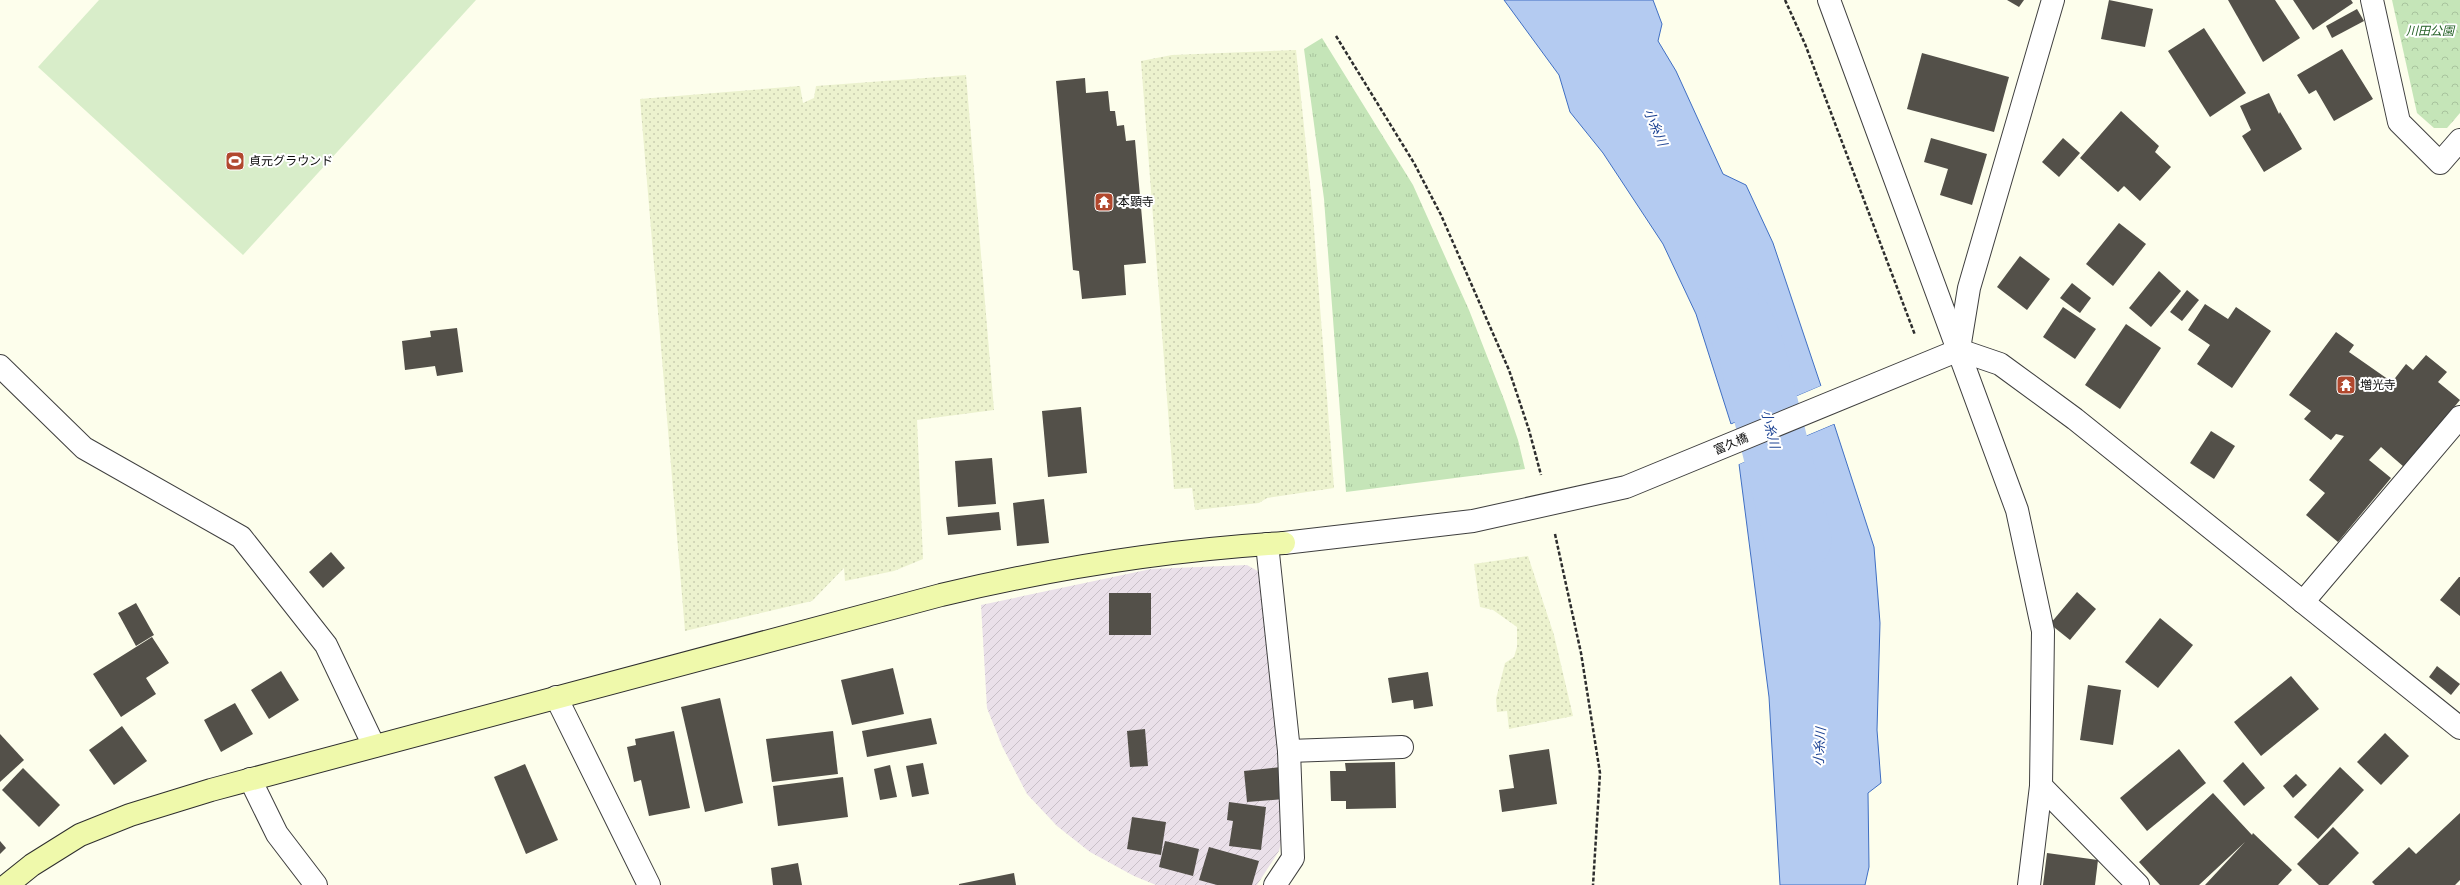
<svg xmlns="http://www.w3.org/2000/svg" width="2460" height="885" viewBox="0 0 2460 885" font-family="'Source Serif 4','Noto Sans JP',serif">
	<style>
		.industrial { fill: url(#industrial-furrows) }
		.farmland { fill: url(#farmland-dots) }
		.grass { fill: url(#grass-tufts) }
		.park { fill: url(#park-crowns) }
		.pitch { fill: #d8edc9 }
		.water { fill: #b4cbf1; stroke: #406fc3 }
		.pier { fill: #fdfeec }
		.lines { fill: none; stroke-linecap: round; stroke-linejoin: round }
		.river { stroke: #b4cbf1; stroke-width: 67 }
		.building { fill: #535049 }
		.street-casing { stroke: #3f3f3f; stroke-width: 24 }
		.secondary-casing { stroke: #2e2e2e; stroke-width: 24 }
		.path { stroke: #2e2e2e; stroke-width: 2.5; stroke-dasharray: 4 2; stroke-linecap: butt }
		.street { stroke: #fff; stroke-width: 22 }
		.secondary { stroke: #eff9ab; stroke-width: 22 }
		.labels { text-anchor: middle; stroke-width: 4; stroke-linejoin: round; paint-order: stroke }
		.park-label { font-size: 12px; font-style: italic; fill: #215e23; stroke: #fff }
		.poi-label { font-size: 12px; fill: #0c0c0c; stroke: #fff; text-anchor: start }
		.street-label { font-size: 12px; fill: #0c0c0c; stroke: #fff }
		.water-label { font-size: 13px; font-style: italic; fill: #1e4494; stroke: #fff }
	</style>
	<defs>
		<pattern id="industrial-furrows" width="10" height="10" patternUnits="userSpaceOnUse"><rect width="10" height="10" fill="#eae0e9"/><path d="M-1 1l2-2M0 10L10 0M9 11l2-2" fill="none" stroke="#c8bfc7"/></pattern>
		<pattern id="farmland-dots" width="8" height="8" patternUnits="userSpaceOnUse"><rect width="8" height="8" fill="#ecf2ce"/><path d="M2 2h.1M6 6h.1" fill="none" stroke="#c9ceb0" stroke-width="1.8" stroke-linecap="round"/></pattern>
		<pattern id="grass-tufts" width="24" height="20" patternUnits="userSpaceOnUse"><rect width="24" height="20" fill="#c5e5b8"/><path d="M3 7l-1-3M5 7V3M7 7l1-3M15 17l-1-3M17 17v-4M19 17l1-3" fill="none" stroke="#a8c39d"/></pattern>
		<pattern id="park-crowns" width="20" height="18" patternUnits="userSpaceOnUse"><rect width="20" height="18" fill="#c5e5b8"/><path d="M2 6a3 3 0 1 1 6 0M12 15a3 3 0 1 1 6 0" fill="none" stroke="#a8c39d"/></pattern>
	</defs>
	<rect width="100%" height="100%" fill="#fdfeec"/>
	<!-- industrial -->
	<path class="industrial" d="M1247 565 1263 574 1286 820 1279 851 1257 885H1156L1134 876 1090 852 1057 826 1027 794 1002 746 987 708 981 605 1151 569Z"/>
	<!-- farmland -->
	<g class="farmland">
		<path d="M1296 50 1312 203 1334 488 1267 498 1259 503 1195 510 1192 488 1174 489 1141 61 1172 55Z"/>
		<path d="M966 75 994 410 917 420 923 559 894 571 845 581 844 568 812 601 685 631 640 99 800 86 803 103 814 98 816 86Z"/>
		<path d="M1528 556 1554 635 1573 716 1509 729 1507 711 1497 712 1496 699 1505 663 1514 657 1517 647V627L1493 610 1480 607 1474 564Z"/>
	</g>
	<!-- grass -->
	<path class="grass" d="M1322 38 1413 185 1469 310 1505 402 1518 440 1525 469 1346 492 1324 199 1304 49Z"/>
	<!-- park -->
	<path class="park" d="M2392 0H2460V113L2447 128H2434L2417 113Z"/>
	<!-- pitch -->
	<path class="pitch" d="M99 0H476L243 255 38 67Z"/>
	<!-- water -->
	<g class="water">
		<path d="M1504 0H1653L1662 24 1658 41 1676 71 1723 174 1746 185 1773 243 1821 386 1731 424 1696 314 1663 244 1603 153 1570 112 1559 75Z"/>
		<path d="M1834 424 1874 547 1880 623 1877 730 1881 783 1868 793 1869 867 1865 885H1780L1769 697 1739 464Z"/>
	</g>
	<!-- pier -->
	<g class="pier">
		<path d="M1823 385 1822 388 1732 426 1730 425Z"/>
		<path d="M1833 422 1836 423 1737 465 1738 462Z"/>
	</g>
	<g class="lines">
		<!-- river -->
		<path class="river" d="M1739 321 1751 350 1798 539"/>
	</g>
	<!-- building -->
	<g class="building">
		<path d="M2007 0H2024L2019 7Z"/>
		<path d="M2109 0 2153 9 2145 47 2101 39Z"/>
		<path d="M2228 0H2275L2300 38 2263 62Z"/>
		<path d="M2293 0H2351L2353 3 2313 30Z"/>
		<path d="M2357 9 2364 21 2332 38 2326 26Z"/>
		<path d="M2204 28 2246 93 2210 117 2168 51Z"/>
		<path d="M2342 49 2373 99 2334 121 2316 90 2309 94 2297 75Z"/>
		<path d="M1922 53 2009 77 1994 132 1907 109Z"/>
		<path d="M1085 78 1086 93 1108 91 1110 111H1115L1117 126 1124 125 1126 141 1135 140 1146 263 1124 265 1126 295 1082 299 1079 271 1073 270 1056 81Z"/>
		<path d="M2269 93 2279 114 2280 112 2302 149 2264 172 2242 136 2251 130 2240 106Z"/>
		<path d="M2121 111 2159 146 2155 152 2171 167 2140 201 2124 186 2118 192 2080 158Z"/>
		<path d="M1931 138 1987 154 1972 205 1940 195 1948 169 1924 162Z"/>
		<path d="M2063 138 2080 153 2059 177 2042 162Z"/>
		<path d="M2119 223 2146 244 2113 286 2086 264Z"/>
		<path d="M2020 256 2050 279 2027 310 1997 287Z"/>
		<path d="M2159 271 2181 291 2151 327 2129 308Z"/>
		<path d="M2072 283 2091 298 2080 313 2060 298Z"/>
		<path d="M2187 290 2199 300 2182 321 2170 312Z"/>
		<path d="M2205 304 2228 319 2236 307 2271 331 2232 388 2197 364 2210 345 2188 330Z"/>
		<path d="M2063 307 2096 329 2075 359 2043 337Z"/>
		<path d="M2126 324 2161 348 2120 409 2085 385Z"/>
		<path d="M457 328 463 372 437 376 435 366 405 370 402 341 431 337 430 331Z"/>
		<path d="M2336 332 2354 345 2349 352 2392 382 2406 364 2413 370 2426 355 2447 372 2438 382 2460 400 2404 467 2381 447 2369 460 2391 478 2338 542 2306 515 2325 493 2309 480 2344 436 2336 434 2331 440 2304 419 2311 411 2289 395Z"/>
		<path d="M1081 407 1087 473 1048 477 1042 411Z"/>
		<path d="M2211 431 2235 446 2214 479 2190 463Z"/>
		<path d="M992 458 996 504 958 507 955 461Z"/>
		<path d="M1044 499 1049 543 1017 546 1013 503Z"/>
		<path d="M999 512 1001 530 948 535 946 517Z"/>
		<path d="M331 552 345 568 323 588 309 572Z"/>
		<path d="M2459 577H2460V616L2440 600Z"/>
		<path d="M2077 592 2096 609 2070 640 2050 624Z"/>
		<rect x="1109" y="593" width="42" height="42"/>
		<path d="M136 603 154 635 136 646 118 613Z"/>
		<path d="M2160 618 2193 645 2158 688 2125 662Z"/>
		<path d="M152 637 169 663 146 678 156 694 121 717 93 674Z"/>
		<path d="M2437 666 2460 684 2451 695 2429 677Z"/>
		<path d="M893 668 904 714 852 725 841 680Z"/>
		<path d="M281 671 299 700 269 719 251 690Z"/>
		<path d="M1428 672 1433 706 1414 709 1413 700 1392 703 1388 678Z"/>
		<path d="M2291 676 2319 709 2261 756 2234 722Z"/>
		<path d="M2088 685 2121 690 2113 745 2080 740Z"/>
		<path d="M720 698 743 803 705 812 681 707Z"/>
		<path d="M235 703 253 734 221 752 204 720Z"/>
		<path d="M931 718 937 744 867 757 862 731Z"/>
		<path d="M122 726 147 761 114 785 89 750Z"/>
		<path d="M1145 729 1148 766 1130 767 1127 731Z"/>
		<path d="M674 731 690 808 649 816 641 780 634 782 627 747 636 745 635 739Z"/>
		<path d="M833 731 838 774 772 782 766 739Z"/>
		<path d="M2385 733 2409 756 2381 785 2357 762Z"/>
		<path d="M0 734 24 760 0 782Z"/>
		<path d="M1549 749 1557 804 1502 812 1499 790 1514 788 1509 755Z"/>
		<path d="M2179 749 2206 783 2147 831 2120 798Z"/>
		<path d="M1395 762 1396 808 1346 809V801H1331L1330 771H1346L1345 763Z"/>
		<path d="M2243 762 2265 788 2244 806 2223 781Z"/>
		<path d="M923 763 929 794 912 797 906 766Z"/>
		<path d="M525 764 558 840 526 854 494 777Z"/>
		<path d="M890 765 897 797 880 800 874 769Z"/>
		<path d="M1281 767 1284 799 1247 802 1244 771Z"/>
		<path d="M2340 767 2364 790 2318 839 2294 817Z"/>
		<path d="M23 768 60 805 39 827 2 790Z"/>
		<path d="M2296 774 2307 785 2293 798 2283 786Z"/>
		<path d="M843 777 848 817 778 826 773 786Z"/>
		<path d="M2213 793 2252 835 2253 833 2292 870 2278 885H2205L2245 842 2199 885H2160L2139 862Z"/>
		<path d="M1229 802 1266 807 1261 850 1229 846 1233 821 1227 820Z"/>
		<path d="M2460 813V880L2455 885H2375L2372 882 2409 847 2416 854Z"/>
		<path d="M1132 817 1166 822 1161 855 1127 849Z"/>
		<path d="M2333 827 2359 853 2328 885H2319L2297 864Z"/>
		<path d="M0 841 6 848 0 854Z"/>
		<path d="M1165 841 1199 849 1193 876 1159 867Z"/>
		<path d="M1209 847 1259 861 1252 885H1217L1199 880Z"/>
		<path d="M2047 853 2098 860 2095 885H2043Z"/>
		<path d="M798 863 802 885H773L771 868Z"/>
		<path d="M1014 873 1016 885H959V884Z"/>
	</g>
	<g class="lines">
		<!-- street casing -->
		<g class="street-casing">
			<g id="street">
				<path d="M1829 0 2017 510 2043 631 2041 786 2029 885"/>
				<path d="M2372 0 2399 122 2440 163 2460 140"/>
				<path d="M1959 349 1969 288 2053 0"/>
				<path d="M0 366 84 448 241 537 326 645 374 746"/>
				<path d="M1284 543 1473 521 1626 487 1959 350 2000 364 2075 419 2460 728"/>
				<path d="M1267 544 1289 751 1293 858 1275 885"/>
				<path d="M2303 602 2460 417"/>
				<path d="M556 697 649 885"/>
				<path d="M1289 751 1402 747"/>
				<path d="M250 779 277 834 316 885"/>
				<path d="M2041 786 2138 885"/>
			</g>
		</g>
		<!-- secondary casing -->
		<g class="secondary-casing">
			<path id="secondary" d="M7 885 32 865 80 835 130 815 211 790 941 595C1054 568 1168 550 1284 543"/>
		</g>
		<!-- path -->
		<g class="path">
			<path d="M1785 0 1805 44 1915 335"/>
			<path d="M1336 36 1414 163 1441 215 1509 370 1529 430 1541 475"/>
			<path d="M1555 534 1581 653 1600 773 1593 885"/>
		</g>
		<!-- street -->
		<use href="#street" class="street"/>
		<!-- secondary -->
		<use href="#secondary" class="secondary"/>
	</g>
	<!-- icons -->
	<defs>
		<g id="stadium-square" transform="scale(1)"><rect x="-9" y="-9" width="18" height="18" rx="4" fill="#b1482e" stroke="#fff"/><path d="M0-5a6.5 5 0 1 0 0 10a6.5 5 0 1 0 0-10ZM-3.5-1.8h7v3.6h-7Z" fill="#fff"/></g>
		<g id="temple-square" transform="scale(1)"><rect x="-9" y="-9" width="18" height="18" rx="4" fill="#b1482e" stroke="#fff"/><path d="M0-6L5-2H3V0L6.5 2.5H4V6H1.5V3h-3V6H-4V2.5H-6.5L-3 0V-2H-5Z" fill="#fff"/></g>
	</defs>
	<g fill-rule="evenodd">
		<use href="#stadium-square" x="235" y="161"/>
		<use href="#temple-square" x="1104" y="202"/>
		<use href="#temple-square" x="2346" y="385"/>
	</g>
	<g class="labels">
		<!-- park labels -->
		<g class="park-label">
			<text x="2430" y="35">川田公園</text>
		</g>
		<!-- poi labels -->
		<g class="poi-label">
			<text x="249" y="165">貞元グラウンド</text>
			<text x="1118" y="206">本顕寺</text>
			<text x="2360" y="389">増光寺</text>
		</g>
		<!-- street labels -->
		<g class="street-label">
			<text transform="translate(1731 444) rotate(-23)" y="4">富久橋</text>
		</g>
		<!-- water labels -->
		<g class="water-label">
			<text transform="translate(1656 127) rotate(67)" y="5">小糸川</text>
			<text transform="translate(1771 429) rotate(76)" y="5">小糸川</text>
			<text transform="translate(1819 747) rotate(-86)" y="5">小糸川</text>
		</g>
	</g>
</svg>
